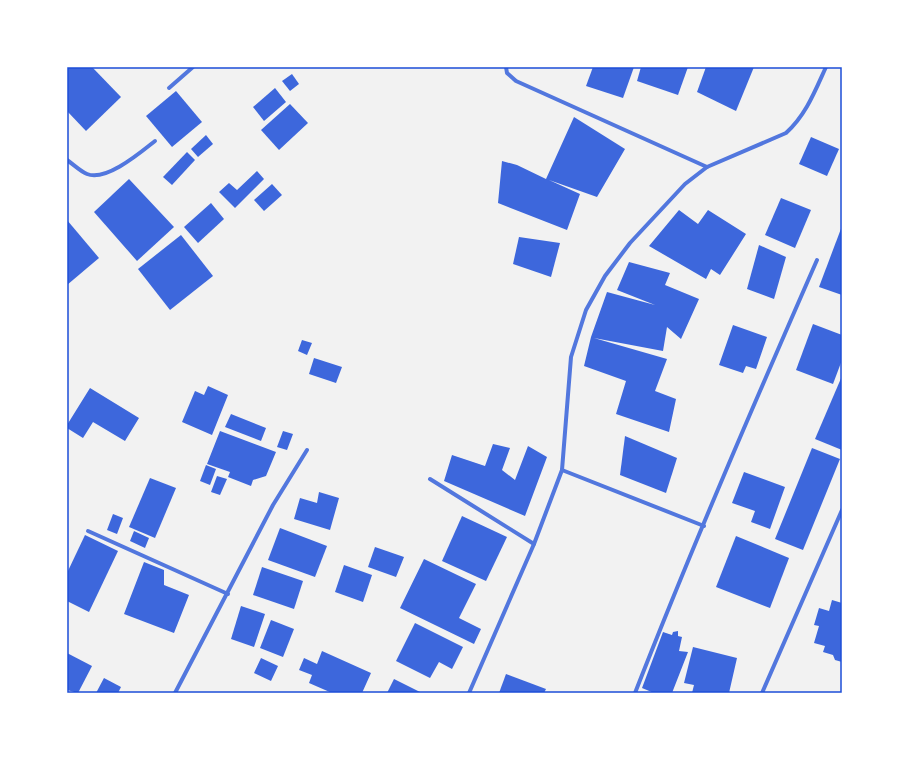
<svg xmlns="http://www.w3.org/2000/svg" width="909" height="760" viewBox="0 0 909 760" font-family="'Alegreya Sans',sans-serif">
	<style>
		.building { fill: #3d67dc }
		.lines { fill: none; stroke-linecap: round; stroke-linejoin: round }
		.minor { stroke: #5277de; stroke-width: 4 }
		.neatline { fill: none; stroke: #1d4ed8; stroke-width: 1.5 }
	</style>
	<rect width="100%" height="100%" fill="#f2f2f2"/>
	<!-- building -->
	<g class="building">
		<path d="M67 67H92L121 97 86 131 67 111Z"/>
		<path d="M593 67H634L623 98 586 86Z"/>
		<path d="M641 67H688L678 95 637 81Z"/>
		<path d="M706 67H754L736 111 697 92Z"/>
		<path d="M292 74 299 84 290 91 282 81Z"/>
		<path d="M275 88 286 102 264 121 253 107Z"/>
		<path d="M176 91 202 122 172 147 146 116Z"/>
		<path d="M290 104 308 123 279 150 261 130Z"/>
		<path d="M574 117 625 149 597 197 549 180 580 194 567 230 498 203 502 161 517 165 546 179Z"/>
		<path d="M206 135 213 144 198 157 191 149Z"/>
		<path d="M811 137 839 149 827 176 799 164Z"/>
		<path d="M187 152 195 160 172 185 163 177Z"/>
		<path d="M257 171 264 179 235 208 219 192 229 183 237 190Z"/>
		<path d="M129 179 174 227 137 261 94 212Z"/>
		<path d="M272 184 282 195 264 211 254 200Z"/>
		<path d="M781 198 811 210 795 248 765 235Z"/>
		<path d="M211 203 224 219 198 243 184 227Z"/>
		<path d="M679 210 698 224 708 210 746 234 720 275 711 269 706 279 649 246Z"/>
		<path d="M67 220 99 258 67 285Z"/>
		<path d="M842 226V295L819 287Z"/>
		<path d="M181 235 213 276 170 310 138 269Z"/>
		<path d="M519 237 560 243 551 277 513 264Z"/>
		<path d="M759 245 786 257 774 299 747 289Z"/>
		<path d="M629 262 670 273 665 285 699 299 681 339 667 327 663 351 594 338 667 359 655 391 676 399 669 432 616 414 626 381 584 366 591 337 607 292 655 305 617 290Z"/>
		<path d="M813 324 842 335V360L833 384 796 370Z"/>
		<path d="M733 325 767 337 756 369 746 366 743 373 719 365Z"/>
		<path d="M302 340 312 343 307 355 298 351Z"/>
		<path d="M314 358 342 367 336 383 309 374Z"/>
		<path d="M842 376V450L815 439Z"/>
		<path d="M208 386 228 395 212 435 182 422 195 391 204 395Z"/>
		<path d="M90 388 139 418 125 441 93 422 83 438 67 428V425Z"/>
		<path d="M231 414 266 428 261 441 225 427Z"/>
		<path d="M220 431 276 452 266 476 253 480 251 486 228 477 230 472 207 464Z"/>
		<path d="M283 431 293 434 287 450 277 447Z"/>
		<path d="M625 436 677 458 666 493 620 475Z"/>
		<path d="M493 444 510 448 502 470 515 480 528 446 547 457 525 516 444 481 452 455 485 466Z"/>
		<path d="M812 448 840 459 803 550 775 539Z"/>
		<path d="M206 465 216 469 210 485 200 481Z"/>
		<path d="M744 472 785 487 770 529 751 522 755 511 732 503Z"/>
		<path d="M217 476 227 479 220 495 211 492Z"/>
		<path d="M150 478 176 488 155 538 129 527Z"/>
		<path d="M319 492 339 498 330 530 294 519 300 498 317 503Z"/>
		<path d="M113 514 123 518 117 534 107 530Z"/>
		<path d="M462 516 507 537 486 581 442 561Z"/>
		<path d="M280 528 327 546 315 577 268 560Z"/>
		<path d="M134 531 149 538 145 548 130 541Z"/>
		<path d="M85 535 118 551 89 612 67 601V573Z"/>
		<path d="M736 536 789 558 770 608 716 587Z"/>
		<path d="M375 547 404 557 396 577 368 567Z"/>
		<path d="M424 559 476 584 459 618 481 629 474 644 400 608Z"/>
		<path d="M144 562 164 570V585L189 595 174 633 124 614Z"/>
		<path d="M344 565 372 575 363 602 335 592Z"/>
		<path d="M262 567 303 581 294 609 253 595Z"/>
		<path d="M832 600 842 603V662L835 660 833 655 823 652 825 646 814 643 819 626 814 625 819 608 829 611Z"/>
		<path d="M241 606 265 614 254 647 231 639Z"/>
		<path d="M271 620 294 629 283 657 260 648Z"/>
		<path d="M415 623 463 647 452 669 439 662 430 678 396 661Z"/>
		<path d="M678 631V636L682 637 679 651 688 652 672 693H654L642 688 663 632 672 635 673 632Z"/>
		<path d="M693 647 737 658 729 693H692L694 685 684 683Z"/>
		<path d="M322 651 371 673 362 693H332L309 683 312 675 299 670 304 658 317 664Z"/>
		<path d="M67 653 92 666 78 693 67 690Z"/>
		<path d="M261 658 278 666 271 681 254 673Z"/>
		<path d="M506 674 546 689 544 693H499Z"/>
		<path d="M104 678 121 687 118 693H96Z"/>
		<path d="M394 679 422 693H387Z"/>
	</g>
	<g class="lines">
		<!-- minor -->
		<g class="minor">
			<path d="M506 67 507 73 516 81 707 167"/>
			<path d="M169 88 193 67"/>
			<path d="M67 160C73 164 80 171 87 174 106 182 141 152 155 141"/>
			<path d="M562 470 704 526"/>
			<path d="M430 479 534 544"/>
			<path d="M88 531 228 594"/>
			<path d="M175 693 273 505 307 450"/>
			<path d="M469 693 534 544 562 470 571 357 586 310 605 276 630 243 685 184 707 167 786 133C806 115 815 91 826 67"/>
			<path d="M635 693C692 547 754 404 817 260"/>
			<path d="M762 693 842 510"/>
		</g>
	</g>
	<!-- border -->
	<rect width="909" height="760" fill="none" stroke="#ffffff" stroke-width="136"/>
	<rect x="68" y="68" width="773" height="624" class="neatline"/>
</svg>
